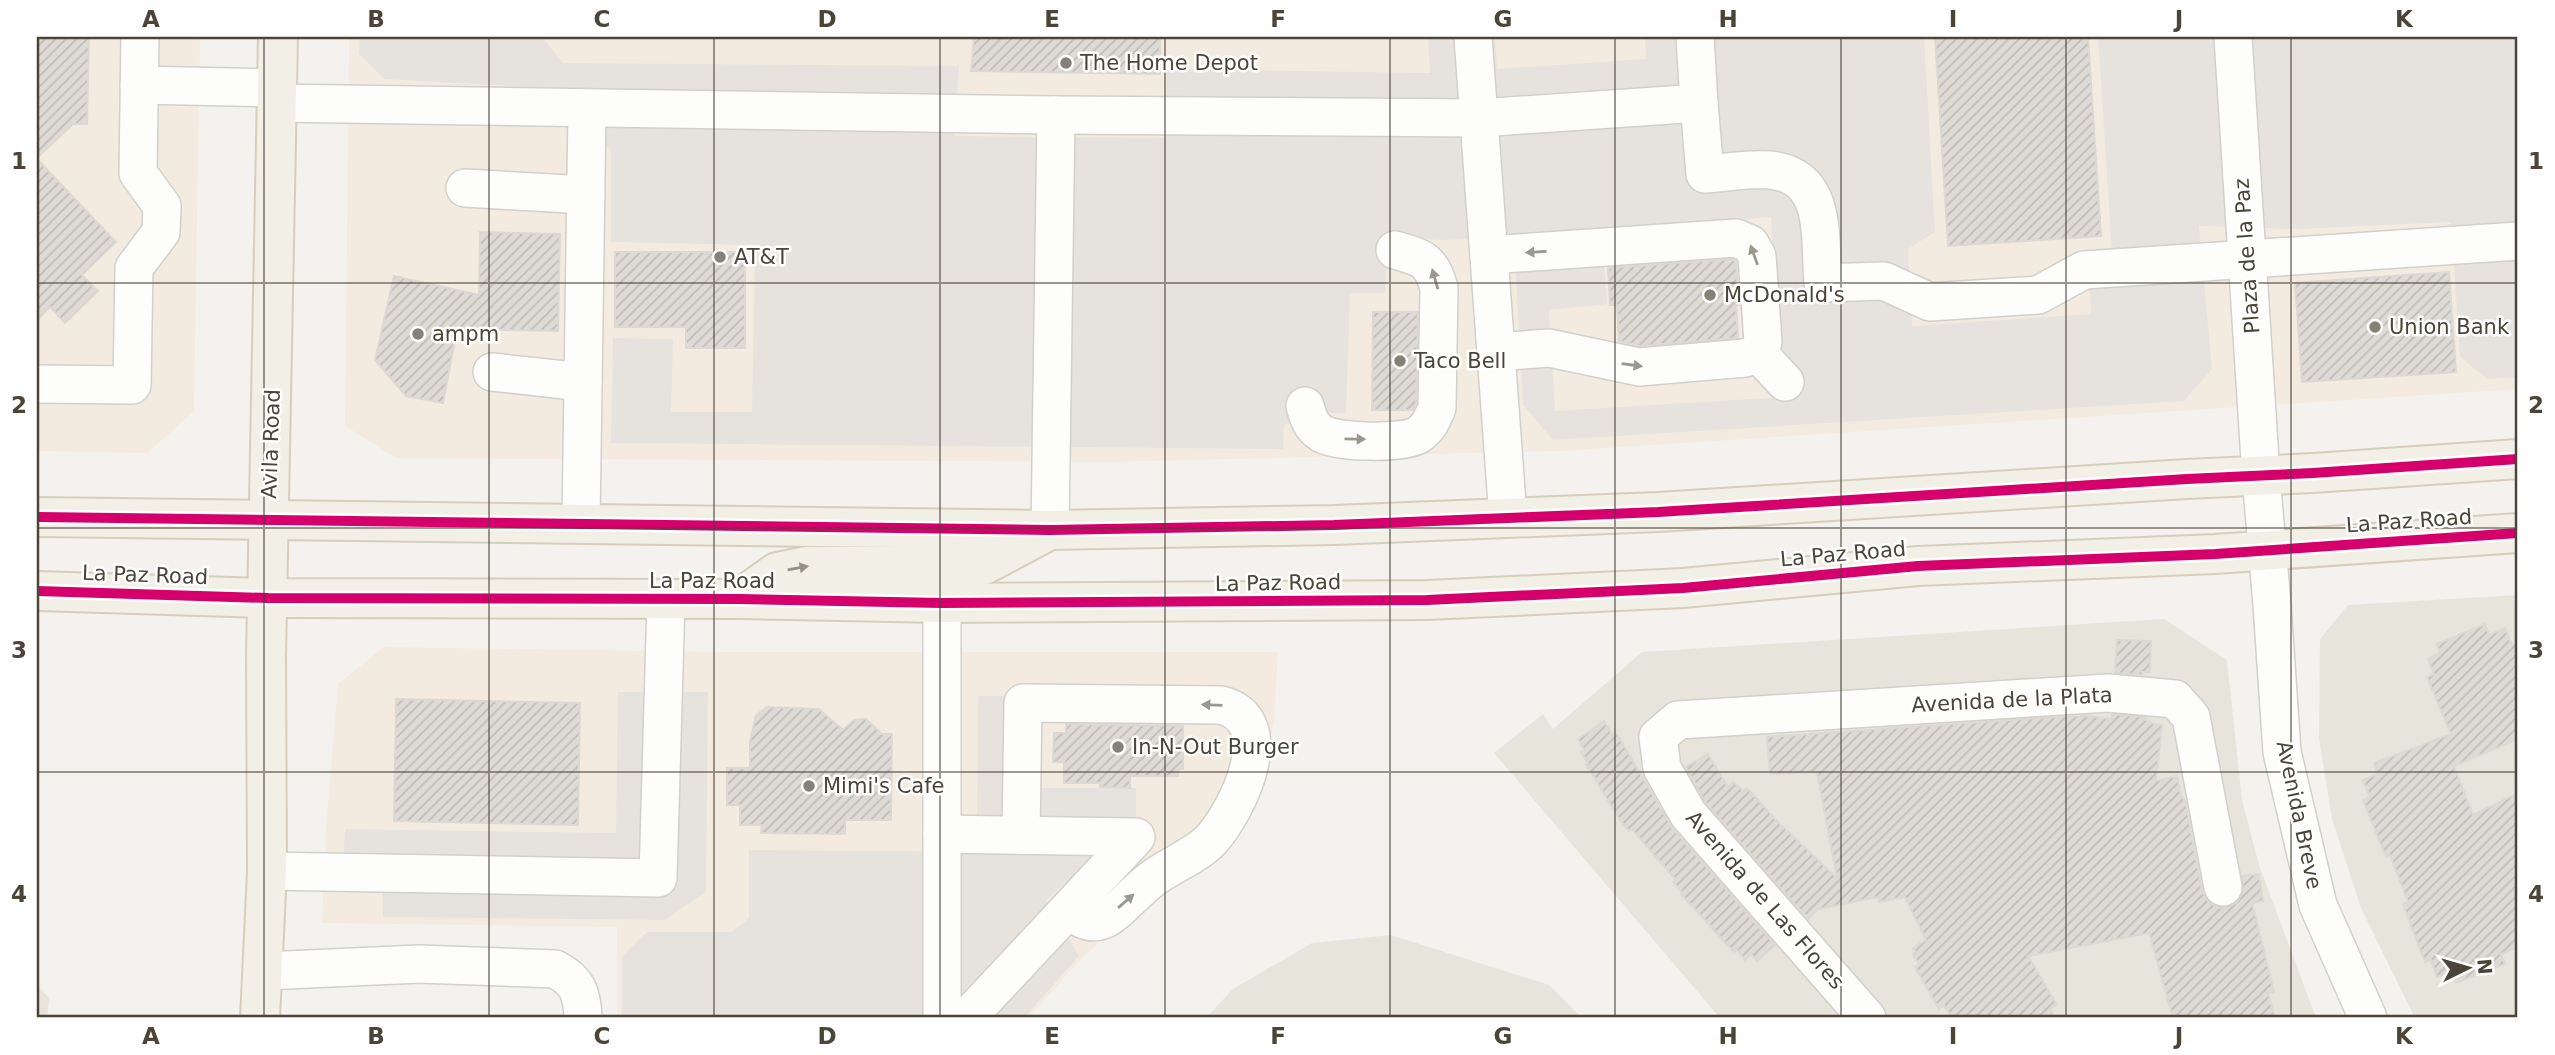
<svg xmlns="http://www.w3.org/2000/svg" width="2555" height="1055" viewBox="0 0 2555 1055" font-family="'DejaVu Sans',sans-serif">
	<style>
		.residential { fill: #e7e4dc }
		.commercial { fill: #f3ebdf }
		.parking { fill: #e6e3df; fill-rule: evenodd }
		.building { fill: url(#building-hatch); stroke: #dcd9d4; stroke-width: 2 }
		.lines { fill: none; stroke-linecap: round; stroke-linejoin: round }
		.minor-casing { stroke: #d2d0cb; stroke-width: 40 }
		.major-casing { stroke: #d6cebb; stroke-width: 42 }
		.minor { stroke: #fdfdfc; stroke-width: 37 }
		.major { stroke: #f2efe6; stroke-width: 38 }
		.cycleway-casing { stroke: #fff; stroke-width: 15 }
		.cycleway { stroke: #d6006c; stroke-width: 10 }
		.oneway { fill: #9b9791 }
		.oneway2 { fill: #969187 }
		.grid { fill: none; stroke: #4b4439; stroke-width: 2; stroke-opacity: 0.55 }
		.poi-dot { fill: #868178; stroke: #fff; stroke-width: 2.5 }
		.labels { text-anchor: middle; stroke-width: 5; stroke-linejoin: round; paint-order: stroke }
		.poi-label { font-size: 21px; fill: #4b4439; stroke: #fff; text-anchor: start }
		.street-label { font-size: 21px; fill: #4b4439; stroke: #fff }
		.neatline { fill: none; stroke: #4b4439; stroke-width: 2.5 }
		.grid-label { font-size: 23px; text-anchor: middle; font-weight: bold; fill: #4b4439 }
	</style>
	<defs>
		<pattern id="building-hatch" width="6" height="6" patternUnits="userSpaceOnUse" patternTransform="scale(1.75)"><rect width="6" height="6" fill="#dedbd6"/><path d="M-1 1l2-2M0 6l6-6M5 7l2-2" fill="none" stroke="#c0bdb8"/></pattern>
	</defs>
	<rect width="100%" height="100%" fill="#f4f2ee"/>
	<!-- residential -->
	<g class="residential">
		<path d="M2518 595V1018H2415L2361 908 2332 819 2319 739 2320 639 2348 605Z"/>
		<path d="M2164 619 2227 660 2242 800 2259 865 2316 1018H1720L1494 753 1543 714 1553 729 1642 652Z"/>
		<path d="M1391 935 1549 985 1582 1018H1206L1233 989 1312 943Z"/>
		<path d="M37 985 49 998 47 1018H37Z"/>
	</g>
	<!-- commercial -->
	<g class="commercial">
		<path d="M37 37H200L194 411 147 453 37 451Z"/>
		<path d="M349 37H2518V389L1559 451 1110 462 396 458 345 426Z"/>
		<path d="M384 647 716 652H1278L1274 721 1254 808 1226 852 1145 899 1081 959 1028 1018H617V927L322 923 326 826 338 684Z"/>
	</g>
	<!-- parking -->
	<g class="parking">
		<path d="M360 37H542L563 63 959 66 955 136 1165 138 1167 69 1430 73 1428 37H1495L1497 69 1646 59 1645 37H1924L1935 232 1908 249 1912 326 2091 314 2090 286 2114 282 2098 37H2518V377L2487 379 2460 357 2451 222 2297 229 2199 226 2212 369 2184 401 1553 440 1523 405 1514 238 1439 240 1387 236 1385 293H1350L1346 413H1319L1284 425 1283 449 611 443 613 338 673 339 671 412H752L755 245 611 242V151L564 89 384 79 359 54ZM1771 217 1783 397 1555 411 1549 310 1607 304 1604 263 1572 232Z"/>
		<path d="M618 692H708L706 892 665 920 383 917V892L344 856 345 829 616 833Z"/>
		<path d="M978 696H1008L1007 788H1136V818L1046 900 1079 956 1024 1018H622V957L647 932H731L749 918V850L977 852Z"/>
	</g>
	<!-- building -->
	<g class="building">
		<path d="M37 37H89L87 124H73L37 158Z"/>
		<path d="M974 37H1160V74L971 71Z"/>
		<path d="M1935 37H2088L2101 236 1948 246Z"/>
		<path d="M37 159 116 242 82 275 98 291 65 323 50 307 37 320Z"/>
		<path d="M480 232 560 234 558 331 457 329 443 403 406 396 375 360 394 276 479 295Z"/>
		<path d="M615 252H745V348H686V327H615Z"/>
		<path d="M1732 259 1736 262 1739 305H1736L1738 338 1640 346 1619 341 1617 305H1610L1608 268Z"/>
		<path d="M2449 272 2456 372 2302 382 2295 283Z"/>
		<path d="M1373 312H1418L1416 403 1413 410H1372Z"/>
		<path d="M2485 624 2489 635 2505 628 2512 645 2518 642V739L2454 766 2473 815 2518 793V947L2501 954 2505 964 2456 983 2452 971 2437 977 2431 960 2425 962 2403 904 2408 902 2390 855 2386 857 2363 800 2370 797 2363 780 2378 774 2374 763 2451 734 2427 677 2434 674 2428 659 2440 653 2437 644Z"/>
		<path d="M2117 640 2151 641 2150 672H2142V675L2115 673Z"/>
		<path d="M396 699 580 703 578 825 394 821Z"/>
		<path d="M767 707 819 709 843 730 854 720 866 719 882 734H892L891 820H845V834L761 833 762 825H740V805H727V768H750V741L756 715Z"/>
		<path d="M2112 714 2146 717V720L2150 721V723L2162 725 2156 781 2177 776 2181 797 2185 800 2202 891 2208 901 2217 907 2226 908 2236 903 2243 893 2242 876 2259 874 2263 901 2252 903 2274 992 2268 993 2275 1018H2173L2149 933 2028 956 2057 1005 2050 1009 2055 1018H1952L1944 1005 1939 1009 1915 967 1919 965 1913 954 1916 953 1913 948 1926 940 1905 897 1879 902 1878 897 1818 909 1808 919 1705 802 1686 767 1708 754 1728 787 1734 782 1743 791 1747 788 1780 824 1837 878 1817 772 1770 774 1767 737 2037 718 2089 716 2112 719Z"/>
		<path d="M1604 721 1612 734H1617L1672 828 1775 945 1757 961 1751 954 1745 960 1737 950 1734 952 1681 894 1682 892 1673 882 1676 880 1632 829 1629 831 1620 820 1586 764 1588 763 1581 752 1584 750 1578 739Z"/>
		<path d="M1066 724 1183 726V769H1178V776H1130V788L1100 787V783H1064V762H1053L1054 733H1066Z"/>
	</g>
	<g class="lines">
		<!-- minor casing -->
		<g class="minor-casing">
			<g id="minor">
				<path d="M1473 37 1508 518"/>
				<path d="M2233 37 2261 476 2272 605 2282 752 2318 905 2368 1018"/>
				<path d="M139 85 277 88"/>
				<path d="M277 103 1056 115 1479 118 1699 103 1695 37"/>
				<path d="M1699 103 1705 174C1726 173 1749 168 1770 170 1829 176 1819 237 1823 283L1884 281 1930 302 2038 295 2084 270 2518 241"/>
				<path d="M465 188 586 195"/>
				<path d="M1489 255 1736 238 1750 244 1757 256 1763 342 1758 353 1745 358 1639 367 1549 348 1496 352"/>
				<path d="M1758 353 1785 382"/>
				<path d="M492 372 583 382"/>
				<path d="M37 384 132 385 134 268 161 232 162 206 138 173 140 37"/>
				<path d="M1305 406C1308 417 1311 427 1321 433 1336 443 1403 444 1418 435 1429 428 1432 419 1437 408L1439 288C1431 259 1422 258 1395 250"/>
				<path d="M581 523 587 110"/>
				<path d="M1050 530 1056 115"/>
				<path d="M942 834 1136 837 967 1018"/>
				<path d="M1021 835 1023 703 1221 705C1282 720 1238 810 1211 840 1197 855 1169 866 1152 879 1139 888 1115 916 1103 920 1089 925 1078 918 1069 909"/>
				<path d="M267 871 658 878 666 600"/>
				<path d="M264 971 419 964 555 969C578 981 582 993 583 1018"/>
				<path d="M942 1018V603"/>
				<path d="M1867 1018 1688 814 1662 768 1658 737 1678 720 2108 693 2175 699 2191 717 2223 887"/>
			</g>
		</g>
		<!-- major casing -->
		<g class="major-casing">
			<g id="major">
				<path d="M37 517 1050 530 1334 525 1658 512 2187 479 2313 473 2518 459"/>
				<path d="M37 591 268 598 739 599 942 603 1427 600 1683 588 1918 566 2215 554 2518 533"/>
				<path d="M739 599 777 572 806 566 984 565 1048 531"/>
				<path d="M260 1018 267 871 266 657 278 37"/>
			</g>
		</g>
		<!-- minor -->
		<use href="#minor" class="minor"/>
		<!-- major -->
		<use href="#major" class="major"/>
		<!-- cycleway casing -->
		<g class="cycleway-casing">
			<g id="cycleway">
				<path d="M37 517 1050 530 1334 525 1658 512 2187 479 2313 473 2518 459"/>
				<path d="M37 591 268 598 739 599 942 603 1427 600 1683 588 1918 566 2215 554 2518 533"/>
			</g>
		</g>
		<!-- cycleway -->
		<use href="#cycleway" class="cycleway"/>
	</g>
	<!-- one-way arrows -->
	<defs><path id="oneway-solid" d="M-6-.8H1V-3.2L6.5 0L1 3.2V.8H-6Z" transform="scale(1.75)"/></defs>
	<g class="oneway">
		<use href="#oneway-solid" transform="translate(1536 252) rotate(176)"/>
		<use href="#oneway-solid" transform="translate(1754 255) rotate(-110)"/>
		<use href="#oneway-solid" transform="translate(1435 279) rotate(-106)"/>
		<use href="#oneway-solid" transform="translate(1632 365) rotate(8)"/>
		<use href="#oneway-solid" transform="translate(1355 439) rotate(1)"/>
		<use href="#oneway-solid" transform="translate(1212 705) rotate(-178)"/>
		<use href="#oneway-solid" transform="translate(1126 901) rotate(-41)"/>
	</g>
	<use class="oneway2" href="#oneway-solid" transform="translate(798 568) rotate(-10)"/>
	<!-- grid -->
	<path class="grid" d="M264 37V1018M489 37V1018M714 37V1018M940 37V1018M1165 37V1018M1390 37V1018M1615 37V1018M1841 37V1018M2066 37V1018M2291 37V1018M37 283H2518M37 528H2518M37 772H2518"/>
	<!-- markers -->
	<g class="poi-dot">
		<circle cx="1066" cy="63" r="7"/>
		<circle cx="720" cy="257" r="7"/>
		<circle cx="1710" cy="295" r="7"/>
		<circle cx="2375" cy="327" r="7"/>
		<circle cx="418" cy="334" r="7"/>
		<circle cx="1400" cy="361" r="7"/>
		<circle cx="1118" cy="747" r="7"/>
		<circle cx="809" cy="786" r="7"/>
	</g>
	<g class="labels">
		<!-- poi labels -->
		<g class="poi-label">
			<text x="1080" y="70">The Home Depot</text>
			<text x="734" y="264">AT&amp;T</text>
			<text x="1724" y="302">McDonald's</text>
			<text x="2389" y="334">Union Bank</text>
			<text x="432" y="341">ampm</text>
			<text x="1414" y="368">Taco Bell</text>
			<text x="1132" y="754">In-N-Out Burger</text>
			<text x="823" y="793">Mimi's Cafe</text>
		</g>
		<!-- street labels -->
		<g class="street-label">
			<text transform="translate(2247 256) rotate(-94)" y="7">Plaza de la Paz</text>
			<text transform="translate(271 444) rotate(-88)" y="7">Avila Road</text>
			<text transform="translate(2409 521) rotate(-4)" y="7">La Paz Road</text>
			<text transform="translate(1843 554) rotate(-5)" y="7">La Paz Road</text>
			<text transform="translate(145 575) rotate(2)" y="7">La Paz Road</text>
			<text x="712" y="588">La Paz Road</text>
			<text transform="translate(1278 583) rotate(-1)" y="7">La Paz Road</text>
			<text transform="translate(2012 700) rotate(-3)" y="7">Avenida de la Plata</text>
			<text transform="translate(2299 815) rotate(78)" y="7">Avenida Breve</text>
			<text transform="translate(1765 900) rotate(49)" y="7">Avenida de Las Flores</text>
		</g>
	</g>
	<!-- border -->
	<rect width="2555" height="1055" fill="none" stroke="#ffffff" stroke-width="77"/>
	<!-- north arrow -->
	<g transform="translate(2468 968) rotate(85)" stroke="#ffffff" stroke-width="5" paint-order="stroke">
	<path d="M0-5L12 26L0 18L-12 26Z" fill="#4b4439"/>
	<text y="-10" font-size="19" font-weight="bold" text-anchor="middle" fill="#4b4439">N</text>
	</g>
	<rect x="38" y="38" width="2478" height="978" class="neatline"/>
	<g class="grid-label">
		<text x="151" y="27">A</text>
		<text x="376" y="27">B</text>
		<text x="602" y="27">C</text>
		<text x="827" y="27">D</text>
		<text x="1052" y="27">E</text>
		<text x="1278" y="27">F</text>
		<text x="1503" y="27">G</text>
		<text x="1728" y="27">H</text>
		<text x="1953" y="27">I</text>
		<text x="2179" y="27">J</text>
		<text x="2404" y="27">K</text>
		<text x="19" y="169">1</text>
		<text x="2536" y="169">1</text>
		<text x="19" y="413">2</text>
		<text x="2536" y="413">2</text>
		<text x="19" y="658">3</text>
		<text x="2536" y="658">3</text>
		<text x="19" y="902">4</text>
		<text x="2536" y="902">4</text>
		<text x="151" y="1044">A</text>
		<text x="376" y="1044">B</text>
		<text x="602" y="1044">C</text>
		<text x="827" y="1044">D</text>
		<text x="1052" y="1044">E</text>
		<text x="1278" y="1044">F</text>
		<text x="1503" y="1044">G</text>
		<text x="1728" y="1044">H</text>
		<text x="1953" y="1044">I</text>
		<text x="2179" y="1044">J</text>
		<text x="2404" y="1044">K</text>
	</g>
</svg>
